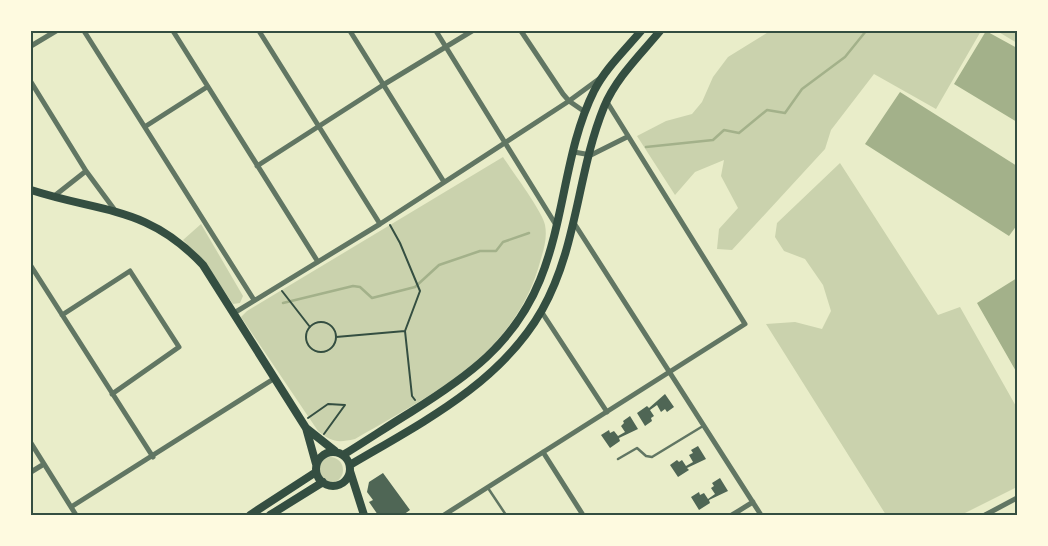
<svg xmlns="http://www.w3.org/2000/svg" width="1048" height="546" font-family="'Noto Sans',sans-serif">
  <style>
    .green { fill: #cad2ad }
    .water { fill: #a3b18a }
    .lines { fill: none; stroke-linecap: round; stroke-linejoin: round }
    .stream { stroke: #a3b18a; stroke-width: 2.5 }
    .building { fill: #4f6655 }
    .path { stroke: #344e41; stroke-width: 2 }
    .service { stroke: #617663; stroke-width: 2.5 }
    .minor { stroke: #617663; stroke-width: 5 }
    .secondary { stroke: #344e41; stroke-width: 8 }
    .neatline { fill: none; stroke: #344e41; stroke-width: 2 }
  </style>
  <rect width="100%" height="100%" fill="#e9edc9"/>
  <path class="green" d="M770,31H981L936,109L874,74L831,130L825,149L732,250L717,249L719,229L738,208L721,176L724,160L695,172L675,195L637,136L666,121L692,114L702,102L713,77L728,57Z
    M997,31H1017V43Z
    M503,157C512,171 543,212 545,225C548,240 542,254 538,269C510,358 430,395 355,439C337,443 332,442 318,431L241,317L247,311Z
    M840,163L938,315L960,307L1017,408V487L961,515H886L766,324L795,322L822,329L831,311L823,285L805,259L784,251L775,237L777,223Z
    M201,224L243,296L240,303L233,304L204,261L183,240Z
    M317 470a13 13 0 1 1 26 0a13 13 0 1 1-26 0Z"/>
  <path class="water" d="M986,31L1017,48V122L954,84Z
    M900,92L1017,166V225L1009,236L865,144Z
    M1017,278V373L977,303Z"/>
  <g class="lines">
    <path class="stream" d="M646,147L713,140L724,130L739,133L767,110L785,113L802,89L845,57L866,31
      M283,303L353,286L360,287L372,298L415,287L439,265L480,251H496L503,242L529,233"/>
  </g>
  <path class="building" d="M665,394L674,407L667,412L665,409L661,412L657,405L650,410L654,416L651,418L652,421L645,426L637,413L647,406L649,408Z
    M630,416L638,429L619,438L620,441L610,448L601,435L609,430L610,433L614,431L618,436L625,432L621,426L624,423L623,421Z
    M698,446L706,459L687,468L689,470L678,477L670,465L677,460L679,462L682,460L686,466L693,462L689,455L693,453L691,450Z
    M383,473L410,510L403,515H378L369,502L373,500L367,492L369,482Z
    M720,478L728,491L709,500L710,503L699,510L691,497L699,492L700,495L704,493L708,499L715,494L711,488L714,486L712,483Z"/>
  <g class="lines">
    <path class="path" d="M390,225L400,243L420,291L405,331
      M282,291L310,327
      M306 337a15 15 0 1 1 30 0a15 15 0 1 1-30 0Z
      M336,337L405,331L412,396L415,400
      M308,418L328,404L345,405L324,434"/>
    <path class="service" d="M618,459L637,448L646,456L652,457L703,426
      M488,488L506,515"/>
    <path class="minor" d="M84,31L254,300
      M173,31L318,262
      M259,31L380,224
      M350,31L444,182
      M436,31L556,225
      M521,31L563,94L569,101L585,112
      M31,46L56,31
      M31,82L86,171L114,209
      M146,126L207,87
      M574,152L591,155L627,137
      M257,166L383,85L472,31
      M53,197L86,171
      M574,223L761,515
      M31,266L153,457
      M541,311L607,412
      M234,313L380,224L569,101L599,79
      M62,315L130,271L179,347L112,394
      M31,443L76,515
      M543,452L583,515
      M31,472L44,464
      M71,507L275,378
      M444,515L745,324L607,102
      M732,515L753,502
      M985,515L1017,498"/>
    <path class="secondary" d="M31,190C102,213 148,206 203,265L306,428L316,464
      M306,428L335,451
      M316 469a17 17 0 1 1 34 0a17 17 0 1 1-34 0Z
      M343,455C366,441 388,426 411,412C467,377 514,344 540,280C565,219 565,149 594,91C605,69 625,50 641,31
      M350,465C421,423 500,384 542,310C578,246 577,173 604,107C616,78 640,55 660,31
      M350,471L364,515
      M250,515L316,472
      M270,515L323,482"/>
  </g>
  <rect width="1048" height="546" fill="none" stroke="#fefae0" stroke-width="65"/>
  <rect x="32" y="32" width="984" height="482" class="neatline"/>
</svg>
